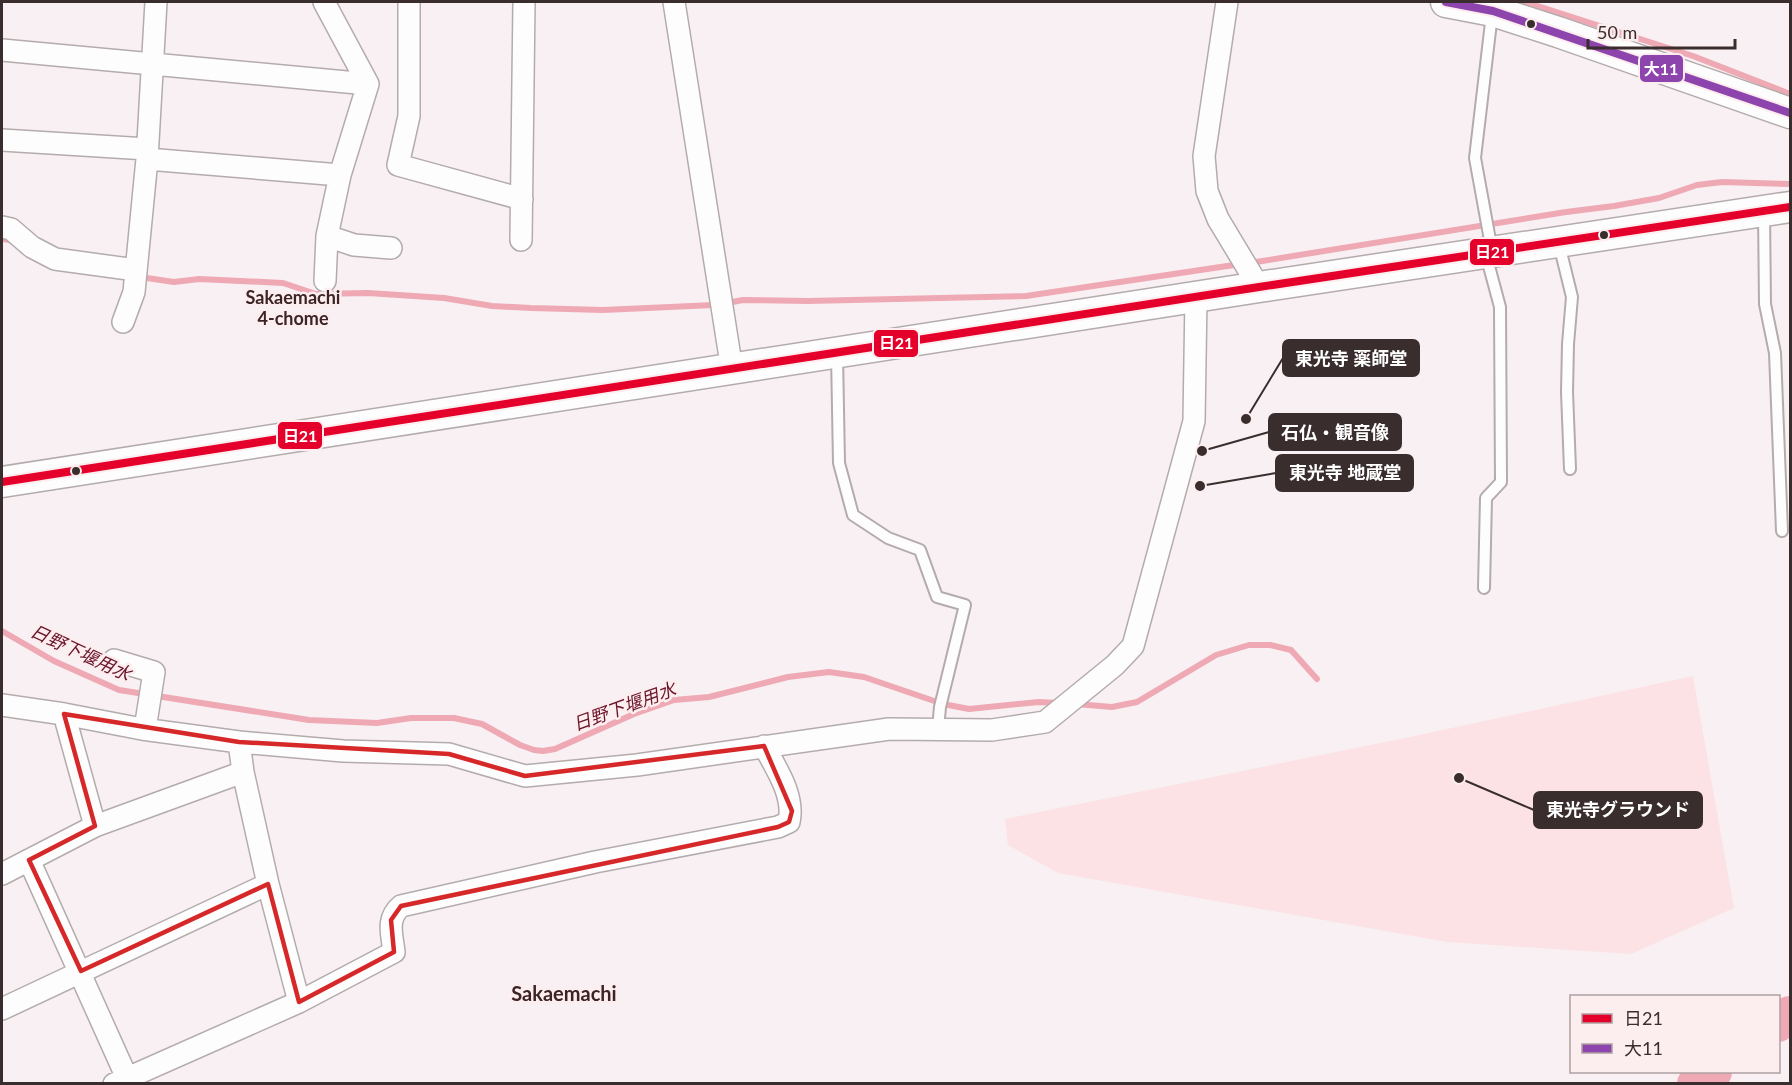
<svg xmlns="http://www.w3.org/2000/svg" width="1792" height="1085" font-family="Lato,'Noto Sans JP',sans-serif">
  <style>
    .green { fill: #fce2e5 }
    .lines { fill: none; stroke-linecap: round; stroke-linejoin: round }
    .stream { stroke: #efa9b4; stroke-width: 6 }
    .river { stroke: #efa9b4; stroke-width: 36 }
    .lane-casing { stroke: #b4abac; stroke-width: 14 }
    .street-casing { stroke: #b4abac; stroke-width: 24 }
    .secondary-casing { stroke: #b4abac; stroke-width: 33 }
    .lane { stroke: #fefdfd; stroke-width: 10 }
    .street { stroke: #fefdfd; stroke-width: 21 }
    .secondary { stroke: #fefdfd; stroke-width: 30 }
    .bus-1-casing { stroke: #fcedef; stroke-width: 12 }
    .bus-2-casing { stroke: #fcedef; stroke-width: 12 }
    .bus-1 { stroke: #e4002b; stroke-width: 8 }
    .bus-2 { stroke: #8e44ad; stroke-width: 8 }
    .marked { fill: none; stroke: #d62828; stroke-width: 4.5; stroke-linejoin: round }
    .bus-dot { fill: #3a2d2e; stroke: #fcedef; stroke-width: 2 }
    .labels { text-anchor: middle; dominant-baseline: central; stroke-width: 5; stroke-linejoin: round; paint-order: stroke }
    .neighbourhood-label { font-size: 18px; font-weight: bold; fill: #3c2326; stroke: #fcedef }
    .water-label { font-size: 18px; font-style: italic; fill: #6a142b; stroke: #fcedef }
    .quarter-label { font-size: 20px; font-weight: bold; fill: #3c2326; stroke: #fcedef }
    .leader { fill: none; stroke: #3a2d2e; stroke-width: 2 }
    .callout-dot { fill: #3a2d2e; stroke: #fcedef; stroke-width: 2 }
    .callout { fill: #3a2d2e; stroke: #3a2d2e; stroke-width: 2 }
    .callout-label { font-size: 18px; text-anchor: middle; font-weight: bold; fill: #fff }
    .line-badge { stroke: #fcedef; stroke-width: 2 }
    .badge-label { font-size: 16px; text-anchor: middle; font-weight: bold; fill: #fff }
  </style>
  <rect width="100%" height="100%" fill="#f8f0f2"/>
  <path class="green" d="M1693,676L1734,908L1631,954L1447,942L1058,873L1008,845L1005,819L1410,737Z"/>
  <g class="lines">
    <path class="stream" d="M1525,2L1693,56L1790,94
      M2,239L10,240L14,243
      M1256,262L1566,212L1614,206L1659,198L1697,185L1722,182L1790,184
      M140,277L174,282L199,279L283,283L316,294L368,293L444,298L492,306L531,308L603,310L714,305
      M732,302L743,300L808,301L1026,296L1234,265
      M2,631L54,661L119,690L309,720L377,723L411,718H454L482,724L520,745L534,750L543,751L555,749L634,714L674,700L709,697L788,677L829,672L864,677L943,704L969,709L1039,702L1057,703
      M1076,704L1112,707L1137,702L1216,655L1249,645H1270L1291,650L1317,679
      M1786,1018L1790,1019"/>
    <path class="river" d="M1778,1024L1790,1014
      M1695,1084L1714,1072"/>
    <g class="lane-casing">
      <path id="lane" d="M1764,212L1765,304L1775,353L1782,531
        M1559,244L1572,297L1568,344L1567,392L1570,469
        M1492,251L1475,158L1492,14
        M837,354L839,463L853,515L888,538L920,550L937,597L965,605L940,707L938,729
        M1484,588L1486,498L1501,482L1500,307L1486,255"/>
    </g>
    <g class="street-casing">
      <path id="street" d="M324,2L368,84L340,175L327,236L325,281
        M409,2V116L398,165L522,199
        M674,2L732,370
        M1227,2L1204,156L1207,191L1218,219L1259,287
        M2,50L368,84
        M2,140L147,149
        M147,159L340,175
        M2,227L11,229L32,247L55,259L136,270
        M327,236L354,245L391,248
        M521,240L524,2
        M123,322L134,292L147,159L156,2
        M114,660L154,672L145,729
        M2,705L64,714L142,729L239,742
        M64,714L95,826
        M29,860L127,1078
        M2,874L95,826L243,772L239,742L343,751L449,754L525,776L637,765L889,729L992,730L1045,722L1115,665L1133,646L1194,421L1196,297
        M268,884L299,1002
        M2,1009L268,884L243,772
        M114,1084L299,1002L394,952C392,934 386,919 401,906L595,862L778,827L789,822C795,796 776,768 764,746"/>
    </g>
    <g class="secondary-casing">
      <path id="secondary" d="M1446,2L1493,11L1558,32L1790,113
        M2,482L1259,287L1790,207"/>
    </g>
    <use href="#lane" class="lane"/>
    <use href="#street" class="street"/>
    <use href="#secondary" class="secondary"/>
    <g class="bus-1-casing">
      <path id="bus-1" d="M2,482L1259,287L1790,207"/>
    </g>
    <g class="bus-2-casing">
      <path id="bus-2" d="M1446,2L1493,11L1790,113"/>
    </g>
    <use href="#bus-1" class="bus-1"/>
    <use href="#bus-2" class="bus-2"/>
  </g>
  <path class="marked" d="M64,714L239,742L449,754L525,776L764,746L792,811L789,822L778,827L401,906L391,920L394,952L299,1002L268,884L81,971L29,860L95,826Z"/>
  <g class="bus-dot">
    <circle cx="1531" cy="24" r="5"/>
    <circle cx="1604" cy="235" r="5"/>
    <circle cx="76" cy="471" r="5"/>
  </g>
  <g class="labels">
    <g class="neighbourhood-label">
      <text x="293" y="297">Sakaemachi<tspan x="293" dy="21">4-chome</tspan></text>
    </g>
    <g class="water-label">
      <text transform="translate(81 652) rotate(25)">日野下堰用水</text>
      <text transform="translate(624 706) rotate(-20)">日野下堰用水</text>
    </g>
    <g class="quarter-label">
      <text x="564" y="993">Sakaemachi</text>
    </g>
  </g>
  <path class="leader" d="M1246 419L1283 358M1202 451L1269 432M1200 486L1276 473M1459 778L1534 810"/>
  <g class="callout-dot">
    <circle cx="1246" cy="419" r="6"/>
    <circle cx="1202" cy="451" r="6"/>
    <circle cx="1200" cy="486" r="6"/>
    <circle cx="1459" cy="778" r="6"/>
  </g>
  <g class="callout">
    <rect x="1283" y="340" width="136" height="36" rx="6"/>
    <rect x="1269" y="414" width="132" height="36" rx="6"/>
    <rect x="1276" y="455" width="137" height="36" rx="6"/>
    <rect x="1534" y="792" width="168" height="36" rx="6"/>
  </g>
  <g class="callout-label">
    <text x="1351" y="365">東光寺 薬師堂</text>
    <text x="1335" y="439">石仏・観音像</text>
    <text x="1345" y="479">東光寺 地蔵堂</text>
    <text x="1618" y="816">東光寺グラウンド</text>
  </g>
  <g class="line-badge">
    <rect x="1639" y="54" width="45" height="29" rx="6" fill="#8e44ad"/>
    <rect x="1469" y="238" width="46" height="28" rx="6" fill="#e4002b"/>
    <rect x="873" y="329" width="46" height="29" rx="6" fill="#e4002b"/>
    <rect x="277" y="421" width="46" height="29" rx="6" fill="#e4002b"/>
  </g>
  <g class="badge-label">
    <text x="1661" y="75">大11</text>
    <text x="1492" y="258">日21</text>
    <text x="896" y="349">日21</text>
    <text x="300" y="442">日21</text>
  </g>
  <rect width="1792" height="1085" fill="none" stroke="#3a2d2e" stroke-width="6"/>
  <rect x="1570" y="995" width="210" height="78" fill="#fcedef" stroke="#aea0a2" stroke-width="1.5"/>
  <rect x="1582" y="1014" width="30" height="9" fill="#e4002b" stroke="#aea0a2" stroke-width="1.5"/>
  <text x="1624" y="1025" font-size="18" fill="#3a2d2e">日21</text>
  <rect x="1582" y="1044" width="30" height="9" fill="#8e44ad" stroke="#aea0a2" stroke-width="1.5"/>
  <text x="1624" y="1055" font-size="18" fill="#3a2d2e">大11</text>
  <path d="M1588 39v9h147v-9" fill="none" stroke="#3a2d2e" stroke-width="3"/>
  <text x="1597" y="39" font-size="18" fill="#3a2d2e" stroke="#fcedef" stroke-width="4.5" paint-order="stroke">50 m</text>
</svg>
